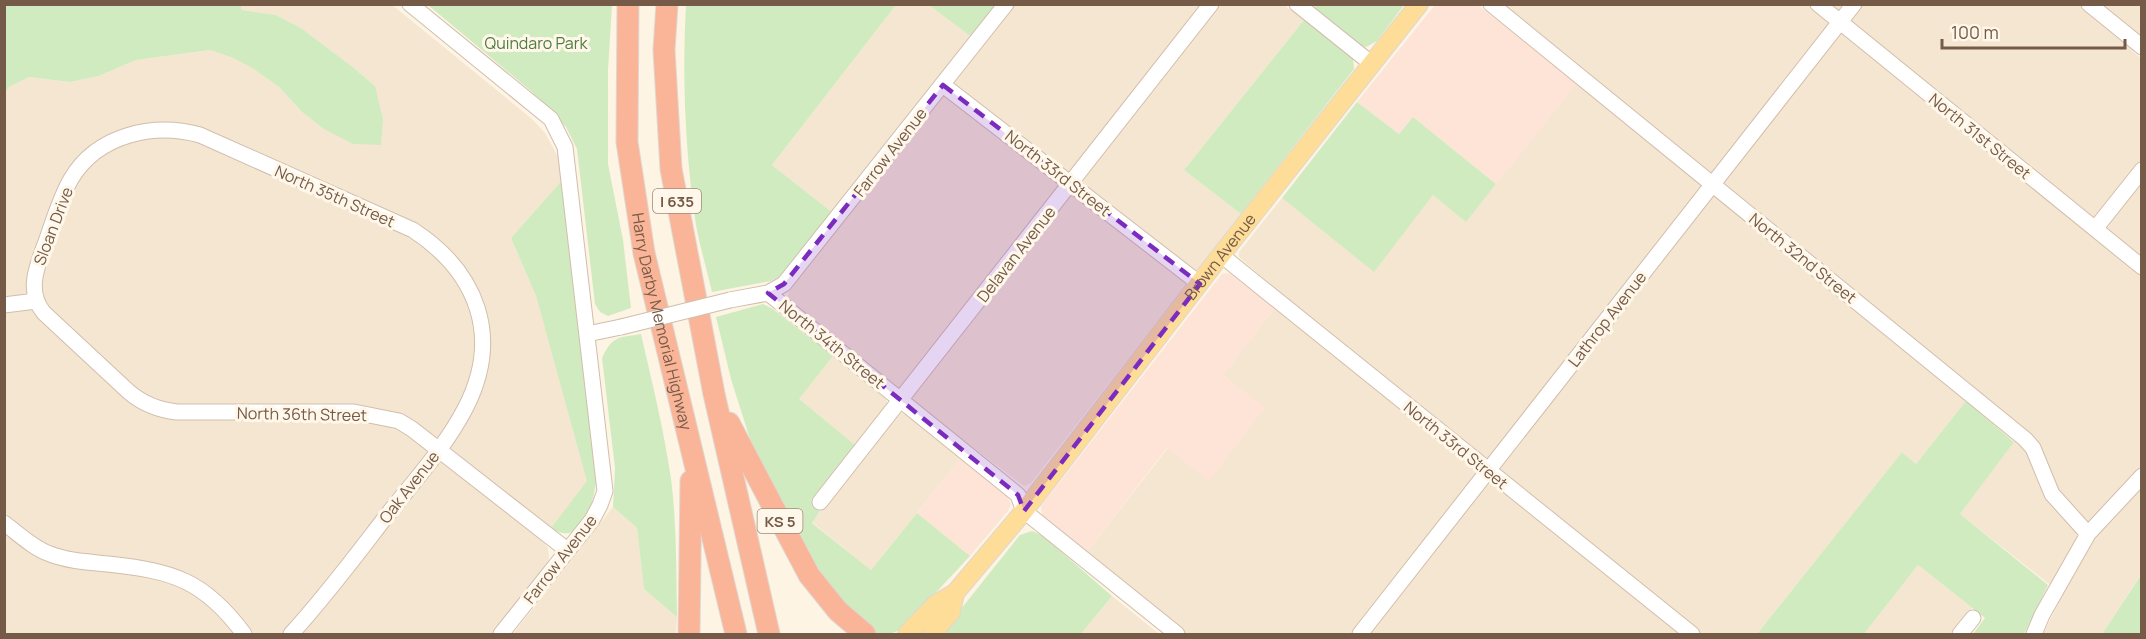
<svg xmlns="http://www.w3.org/2000/svg" width="2146" height="639" font-family="Manrope,sans-serif">
  <style>
    .residential { fill: #f5e6d1 }
    .commercial { fill: #fee4d7 }
    .green { fill: #d1ebc1 }
    .lines { fill: none; stroke-linecap: round; stroke-linejoin: round }
    .minor-casing { stroke: #d1beac; stroke-width: 17 }
    .major-casing { stroke: #ded7d3; stroke-width: 20 }
    .highway-casing { stroke: #ded7d3; stroke-width: 23 }
    .minor { stroke: #fff; stroke-width: 15 }
    .major { stroke: #fedd99; stroke-width: 18 }
    .highway { stroke: #fab598; stroke-width: 21 }
    .minor-bridge-casing { stroke: #d1beac; stroke-width: 17; stroke-linecap: butt }
    .minor-bridge { stroke: #fff; stroke-width: 15 }
    .marked { fill: #7b2cbf; fill-opacity: 0.2; stroke: #7b2cbf; stroke-width: 4.5; stroke-dasharray: 12 8; stroke-linejoin: round }
    .labels { text-anchor: middle; dominant-baseline: central; stroke-width: 6; stroke-linejoin: round; paint-order: stroke }
    .shield { fill: #fff8ea; stroke: #9f8979; stroke-width: 1.5 }
    .shield-label { font-size: 15px; font-weight: bold; fill: #765a48 }
    .park-label { font-size: 16px; fill: #4f7d40; stroke: #fff8ea }
    .street-label { font-size: 16px; fill: #765a48; stroke: #fff8ea }
  </style>
  <rect width="100%" height="100%" fill="#fdf4e3"/>
  <path class="residential" d="M391,4L532,119L545,133L561,162L564,178L511,238L536,296L588,481L542,540L548,548L549,559L546,568L494,634H5L4,93L9,87L29,77L70,82L99,76L136,60L210,50L233,58L252,68L279,87L301,111L375,86L354,68L301,28L276,15L242,10L240,5Z
    M896,5H929L970,36L833,213L772,165Z
    M1013,5H1284L1304,20L1184,170L1241,214L1031,483L1024,486L915,403L789,302L788,295L791,288Z
    M1501,5H2141V39L2132,51L2142,59L2141,574L2102,634H2043L2063,595L1960,514L2023,429L1975,390L1916,464L1902,452L1757,634H1187L1086,553L1168,448L1265,409L1223,375L1284,296L1239,257V252L1282,198L1374,271L1433,195L1466,221L1585,73Z
    M833,356L884,396L887,402L886,407L855,445L798,399Z
    M901,413L907,414L961,458L871,570L812,522L896,416Z
    M613,507L637,528L644,589L677,617L676,634H513Z
    M1918,565L1972,608L1952,634H1864Z
    M1112,596L1159,634H1081Z"/>
  <path class="commercial" d="M1435,5H1478L1577,84L1496,184L1413,117L1399,134L1357,102Z
    M1229,273L1275,308L1223,375L1265,408L1209,481L1167,448L1086,553L1042,516L1041,506L1222,274Z
    M961,458L1005,492L1011,504L1008,511L970,556L917,513Z"/>
  <path class="green" d="M5,4H240L242,10L276,15L301,28L354,68L375,86L383,119L381,145L353,144L324,129L301,111L279,87L252,68L233,58L210,50L136,60L99,76L70,82L29,77L9,87L5,93Z
    M996,4L970,36L929,5Z
    M1317,4L1404,5L1377,41L1366,47L1360,45L1314,8Z
    M428,5H612L608,70V164L623,240L631,308L608,316L600,312L595,304L577,149L566,127L531,91Z
    M686,5H896L772,165L833,213L783,275L771,281L712,292C707,270 700,247 696,225C685,152 682,77 686,5Z
    M1304,20L1353,59L1354,69L1241,214L1184,170Z
    M1357,102L1399,134L1413,117L1496,184L1466,222L1433,195L1374,272L1282,198Z
    M564,178L596,480C594,503 582,549 551,528L587,481L536,296L511,238Z
    M763,304L773,309L833,356L799,399L855,445L811,500L820,511L812,523L871,570L917,513L970,556L902,629L890,634L873,633L841,607L808,555L756,458L731,379L716,317Z
    M641,334C652,382 664,430 671,479C677,525 676,571 677,617L644,589L637,528L613,507L615,468L602,358C613,335 618,338 641,334Z
    M1966,401L2014,442L1960,514L2048,585L2024,634H1973L1985,618L1918,565L1864,634H1757L1902,452L1916,464Z
    M1032,531L1043,536L1112,596L1081,634H941L1020,535Z
    M2141,575V634H2102Z"/>
  <g class="lines">
    <g class="minor-casing">
      <path id="minor" d="M410,4L551,119L565,147L605,491L600,505L592,520L501,634
        M1297,4L1372,64
        M1491,4L2025,439L2033,448L2052,494L2088,534
        M1818,4L2142,267
        M2089,4L2142,47
        M943,85L1200,284
        M2095,229L2142,170
        M1221,255L1692,634
        M768,293L1018,495L1024,511L1177,634
        M730,300L768,293L784,284L1006,4
        M4,305L36,301
        M587,334L621,327
        M820,502L1211,4
        M4,523C19,534 33,548 50,554C68,561 88,562 108,564C173,571 204,580 244,634
        M291,634C326,596 357,554 388,514C415,480 446,446 466,407C502,336 477,272 413,230L200,135C153,122 97,135 71,179C60,198 54,219 47,239C38,264 25,290 44,313L129,392C143,404 159,410 177,412H354L399,421L412,429L439,450L567,550
        M1360,634L1854,4
        M1960,634L1973,618
        M2034,634L2042,615L2088,534L2142,476"/>
    </g>
    <g class="major-casing">
      <g id="major">
        <path id="s1" d="M907,634L936,604L955,593L1024,511L1221,255L1419,4"/>
        <path d="M932,634L951,612L955,593"/>
      </g>
    </g>
    <g class="highway-casing">
      <g id="highway">
        <path id="s2" d="M628,4L627,142L644,253L736,634"/>
        <path d="M667,4L664,50L671,169L714,394L769,634"/>
        <path d="M729,423L809,575L838,611L865,634"/>
        <path d="M689,634L691,481"/>
      </g>
    </g>
    <use href="#minor" class="minor"/>
    <use href="#major" class="major"/>
    <use href="#highway" class="highway"/>
    <g class="minor-bridge-casing">
      <path id="minor-bridge" d="M621,327L730,300"/>
    </g>
    <use href="#minor-bridge" class="minor-bridge"/>
  </g>
  <path class="marked" d="M943,85L1200,284L1024,511L1018,495L768,293L784,284Z"/>
  <g class="labels">
    <g class="shield">
      <rect x="653" y="189" width="48" height="24" rx="4.5"/>
      <rect x="757.5" y="509" width="45" height="24" rx="4.5"/>
    </g>
    <g class="shield-label">
      <text x="677" y="201">I 635</text>
      <text x="780" y="521">KS 5</text>
    </g>
    <g class="park-label">
      <text x="536" y="43">Quindaro Park</text>
    </g>
    <g class="street-label">
      <text transform="translate(1980 136) rotate(39)">North 31st Street</text>
      <text transform="translate(890 152) rotate(-52)">Farrow Avenue</text>
      <text transform="translate(1058 173) rotate(38)">North 33rd Street</text>
      <text transform="translate(335 196) rotate(24)">North 35th Street</text>
      <text transform="translate(53 226) rotate(-69)">Sloan Drive</text>
      <text transform="translate(1016 254) rotate(-52)">Delavan Avenue</text>
      <text stroke="none"><textPath href="#s1" startOffset="492">Brown Avenue</textPath></text>
      <text transform="translate(1803 258) rotate(39)">North 32nd Street</text>
      <text transform="translate(1607 319) rotate(-52)">Lathrop Avenue</text>
      <text stroke="none"><textPath href="#s2" startOffset="321">Harry Darby Memorial Highway</textPath></text>
      <text transform="translate(832 344) rotate(39)">North 34th Street</text>
      <text transform="translate(302 414) rotate(1)">North 36th Street</text>
      <text transform="translate(1456 445) rotate(39)">North 33rd Street</text>
      <text transform="translate(409 487) rotate(-52)">Oak Avenue</text>
      <text transform="translate(560 559) rotate(-52)">Farrow Avenue</text>
    </g>
  </g>
  <rect width="2146" height="639" fill="none" stroke="#765a48" stroke-width="12"/>
  <path d="M1942 39v9h183v-9" fill="none" stroke="#765a48" stroke-width="3"/>
  <text x="1951" y="39" font-size="18" fill="#765a48" stroke="#fff8ea" stroke-width="4.5" paint-order="stroke">100 m</text>
</svg>
